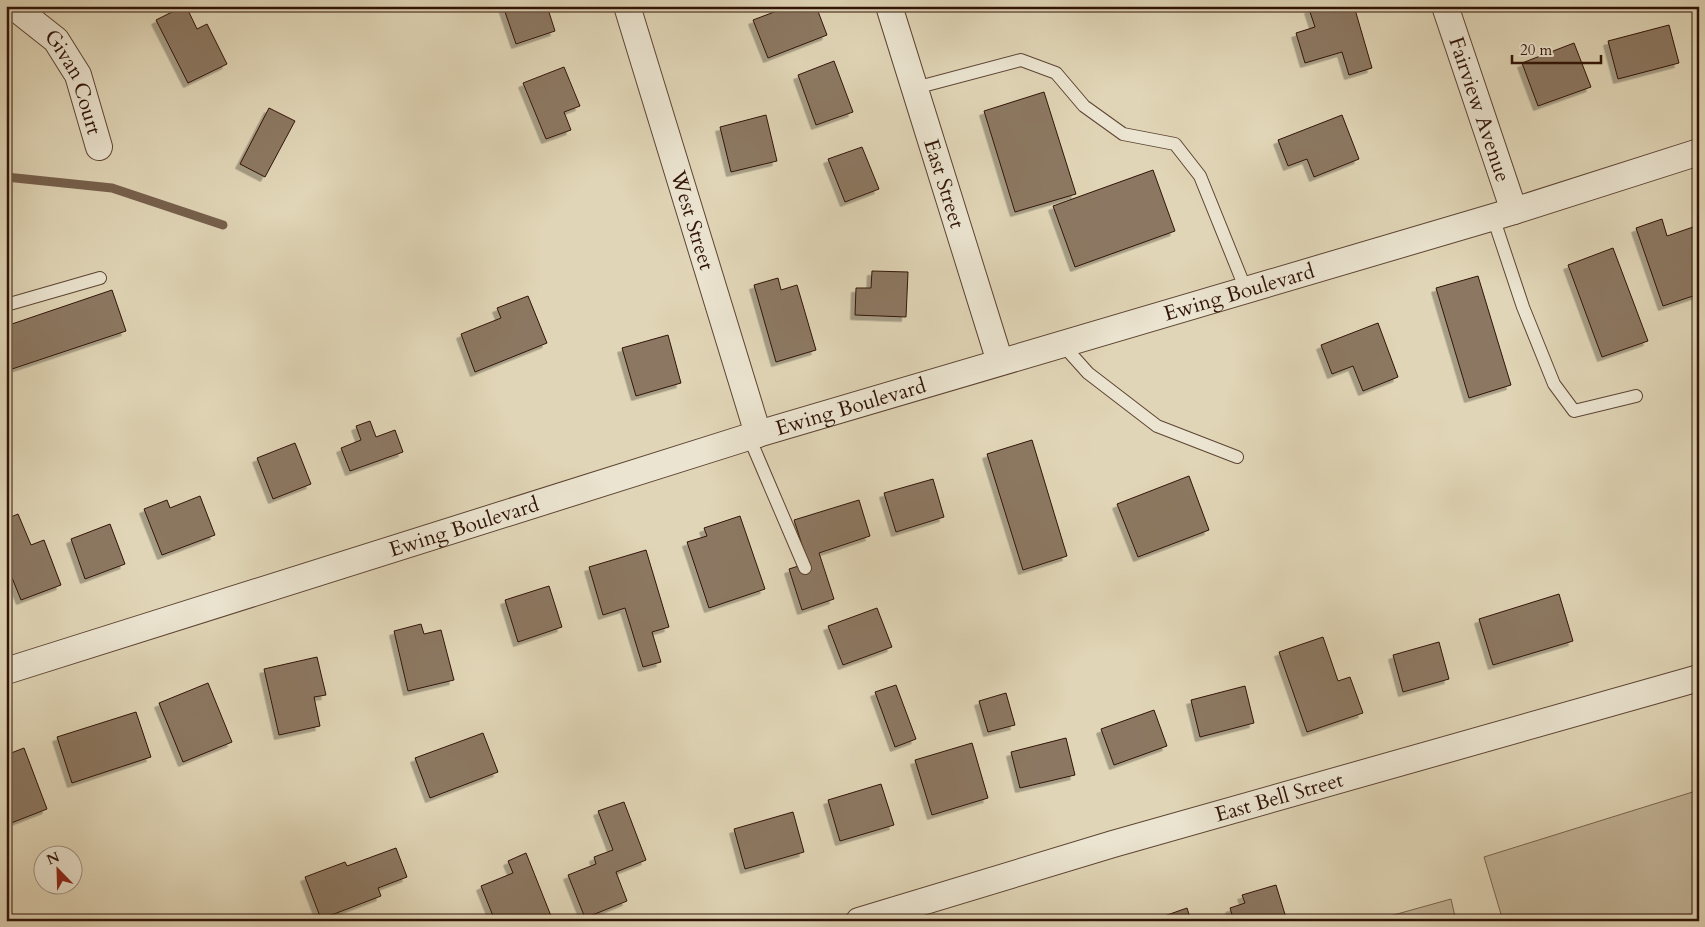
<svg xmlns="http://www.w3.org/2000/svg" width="1705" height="927" font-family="Cardo,serif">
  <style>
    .green { fill: #c2b498; stroke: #7a6450 }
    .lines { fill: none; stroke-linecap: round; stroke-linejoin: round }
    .stream { stroke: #76604c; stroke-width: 9 }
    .building { fill: #8c7862; stroke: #311407; filter: url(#shadow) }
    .service-casing { stroke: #5d4433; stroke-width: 14 }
    .minor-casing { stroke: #5d4433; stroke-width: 28 }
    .service { stroke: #ebe4d0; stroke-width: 12 }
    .minor { stroke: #ebe4d0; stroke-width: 26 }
    .labels { text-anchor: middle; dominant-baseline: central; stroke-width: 5; stroke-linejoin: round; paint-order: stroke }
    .street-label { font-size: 21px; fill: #311407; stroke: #ebe4d0 }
  </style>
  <defs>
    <filter id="shadow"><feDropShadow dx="-4.5" dy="4.5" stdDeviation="0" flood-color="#0004"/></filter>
  </defs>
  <rect width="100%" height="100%" fill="#e0d5b6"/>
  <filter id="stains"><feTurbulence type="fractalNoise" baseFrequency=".004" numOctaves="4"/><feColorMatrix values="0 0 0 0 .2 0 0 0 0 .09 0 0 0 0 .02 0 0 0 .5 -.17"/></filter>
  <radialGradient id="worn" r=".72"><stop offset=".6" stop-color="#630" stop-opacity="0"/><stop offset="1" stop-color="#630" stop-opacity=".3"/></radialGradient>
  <path class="green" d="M1699,790V921H1503L1484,857Z
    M1451,899L1456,921H1372Z"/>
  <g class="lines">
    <path class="stream" d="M6,177L112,188L223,225"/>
  </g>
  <path class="building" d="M184,6H186L197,29L207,24L227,64L188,83L156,20Z
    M503,6H547L555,31L516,44Z
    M790,6H816L827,35L768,58L753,20Z
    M1319,6H1354L1372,68L1349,75L1342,52L1305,63L1296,33L1315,27L1309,9Z
    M1669,25L1679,63L1618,79L1608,41Z
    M1574,43L1591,87L1538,106L1522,63Z
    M834,61L853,112L816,125L798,75Z
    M564,67L580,106L564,112L571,130L546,139L523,83Z
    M1044,92L1076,194L1015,212L984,111Z
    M269,108L295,121L265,177L240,164Z
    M766,115L777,161L731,172L720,127Z
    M1342,115L1359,159L1314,177L1307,159L1288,166L1278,140Z
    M862,147L879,189L845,202L828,159Z
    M1153,170L1175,231L1075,267L1053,206Z
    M1662,219L1667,236L1699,225V294L1663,306L1636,228Z
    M1613,248L1648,341L1602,357L1568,265Z
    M872,271L908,272L906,317L855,315L856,288H871Z
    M1478,276L1511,385L1469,398L1436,288Z
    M778,278L781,290L797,285L816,350L776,362L754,285Z
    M112,290L126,331L6,371V326Z
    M528,296L547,343L475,372L461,334L501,318L497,308Z
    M1378,323L1398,377L1363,391L1353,366L1332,374L1321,345Z
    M668,335L681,383L636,396L622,348Z
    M370,421L376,437L395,430L403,452L350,471L341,448L361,440L356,426Z
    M1032,440L1067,556L1023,570L987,454Z
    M295,443L311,484L273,499L257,458Z
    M1189,476L1209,530L1138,557L1117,504Z
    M933,479L944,517L896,532L884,493Z
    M200,496L215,535L162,555L144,509L167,500L170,508Z
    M859,500L870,536L819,553L834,599L802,610L789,569L808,563L794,520Z
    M18,514L31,545L44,540L61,585L21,600L6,563V519Z
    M740,516L765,589L709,608L687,542L707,536L704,528Z
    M110,524L125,564L85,579L71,539Z
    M646,550L669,627L652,632L661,662L643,667L625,608L603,615L589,567Z
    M549,586L562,627L518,642L505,600Z
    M1559,594L1573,641L1493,665L1479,619Z
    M877,608L892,647L843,665L828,626Z
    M421,624L424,634L441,630L454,680L408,691L394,631Z
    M1323,637L1338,681L1350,677L1363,713L1307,732L1279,652Z
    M1439,642L1449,679L1403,692L1393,655Z
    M317,657L326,695L314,697L320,726L279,735L264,669Z
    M208,683L232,742L183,762L159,703Z
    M896,685L916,739L895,747L875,692Z
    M1245,686L1254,723L1200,737L1191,700Z
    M1006,693L1015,725L988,732L979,701Z
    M1154,710L1167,746L1114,765L1101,729Z
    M136,712L151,757L72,783L57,737Z
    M483,733L498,772L430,798L415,758Z
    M1066,738L1075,775L1020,788L1011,752Z
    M972,743L988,798L932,815L915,760Z
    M24,748L47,809L6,825V755Z
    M881,784L894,825L840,841L828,800Z
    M624,802L646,860L616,872L627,901L585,918L568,875L596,864L594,857L613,850L598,811Z
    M793,812L804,852L745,869L734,829Z
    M396,848L407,877L378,888L381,896L321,919L305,877L345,862L347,866Z
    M526,853L553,921H495L481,886L513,873L508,861Z
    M1276,885L1287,921H1234L1230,908L1245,903L1242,895Z
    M1187,908L1191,921H1150Z"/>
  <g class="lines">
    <g class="service-casing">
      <path id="service" d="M915,88L1021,60L1056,73L1084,106L1123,134L1175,144L1200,176L1246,290
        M1493,217L1523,307L1554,384L1574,411L1636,396
        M6,305L100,278
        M1062,344L1088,373L1157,426L1237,457
        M749,437L805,568"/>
    </g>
    <g class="minor-casing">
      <g id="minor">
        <path id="s1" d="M13,6L56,40L78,75L99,147"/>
        <path id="s2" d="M627,6L758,434"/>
        <path id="s3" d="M889,6L1000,362"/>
        <path id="s4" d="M1445,6L1514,211"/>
        <path id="s5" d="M6,671L758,434L1514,211L1699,152"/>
        <path id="s6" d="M859,921L1113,844L1699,678"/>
      </g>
    </g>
    <use href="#service" class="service"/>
    <use href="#minor" class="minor"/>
  </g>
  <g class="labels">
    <g class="street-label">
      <text stroke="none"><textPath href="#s1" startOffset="101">Givan Court</textPath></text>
      <text stroke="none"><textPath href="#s4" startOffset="109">Fairview Avenue</textPath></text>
      <text stroke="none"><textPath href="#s3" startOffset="186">East Street</textPath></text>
      <text stroke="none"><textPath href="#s2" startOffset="224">West Street</textPath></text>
      <text stroke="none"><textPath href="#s5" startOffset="1290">Ewing Boulevard</textPath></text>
      <text stroke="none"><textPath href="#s5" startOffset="885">Ewing Boulevard</textPath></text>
      <text stroke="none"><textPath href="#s5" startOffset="480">Ewing Boulevard</textPath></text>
      <text stroke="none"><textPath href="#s6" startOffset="438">East Bell Street</textPath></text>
    </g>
  </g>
  <rect width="1705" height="927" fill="none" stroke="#e0d5b6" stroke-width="25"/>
  <rect x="8" y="8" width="1690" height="912" fill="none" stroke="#311407" stroke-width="2.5"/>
  <rect x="12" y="12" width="1680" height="902" fill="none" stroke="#311407"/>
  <g transform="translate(58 870) rotate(337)"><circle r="24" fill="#ebe4d0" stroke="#a19180"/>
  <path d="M0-4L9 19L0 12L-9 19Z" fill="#8f2418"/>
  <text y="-8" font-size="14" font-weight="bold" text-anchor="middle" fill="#311407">N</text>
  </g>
  <path d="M1512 55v8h89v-8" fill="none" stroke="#311407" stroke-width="2.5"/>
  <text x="1520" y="55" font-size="15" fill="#311407" stroke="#ebe4d0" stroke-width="4" paint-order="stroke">20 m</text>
  <rect width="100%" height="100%" filter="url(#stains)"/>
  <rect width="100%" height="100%" fill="url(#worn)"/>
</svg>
